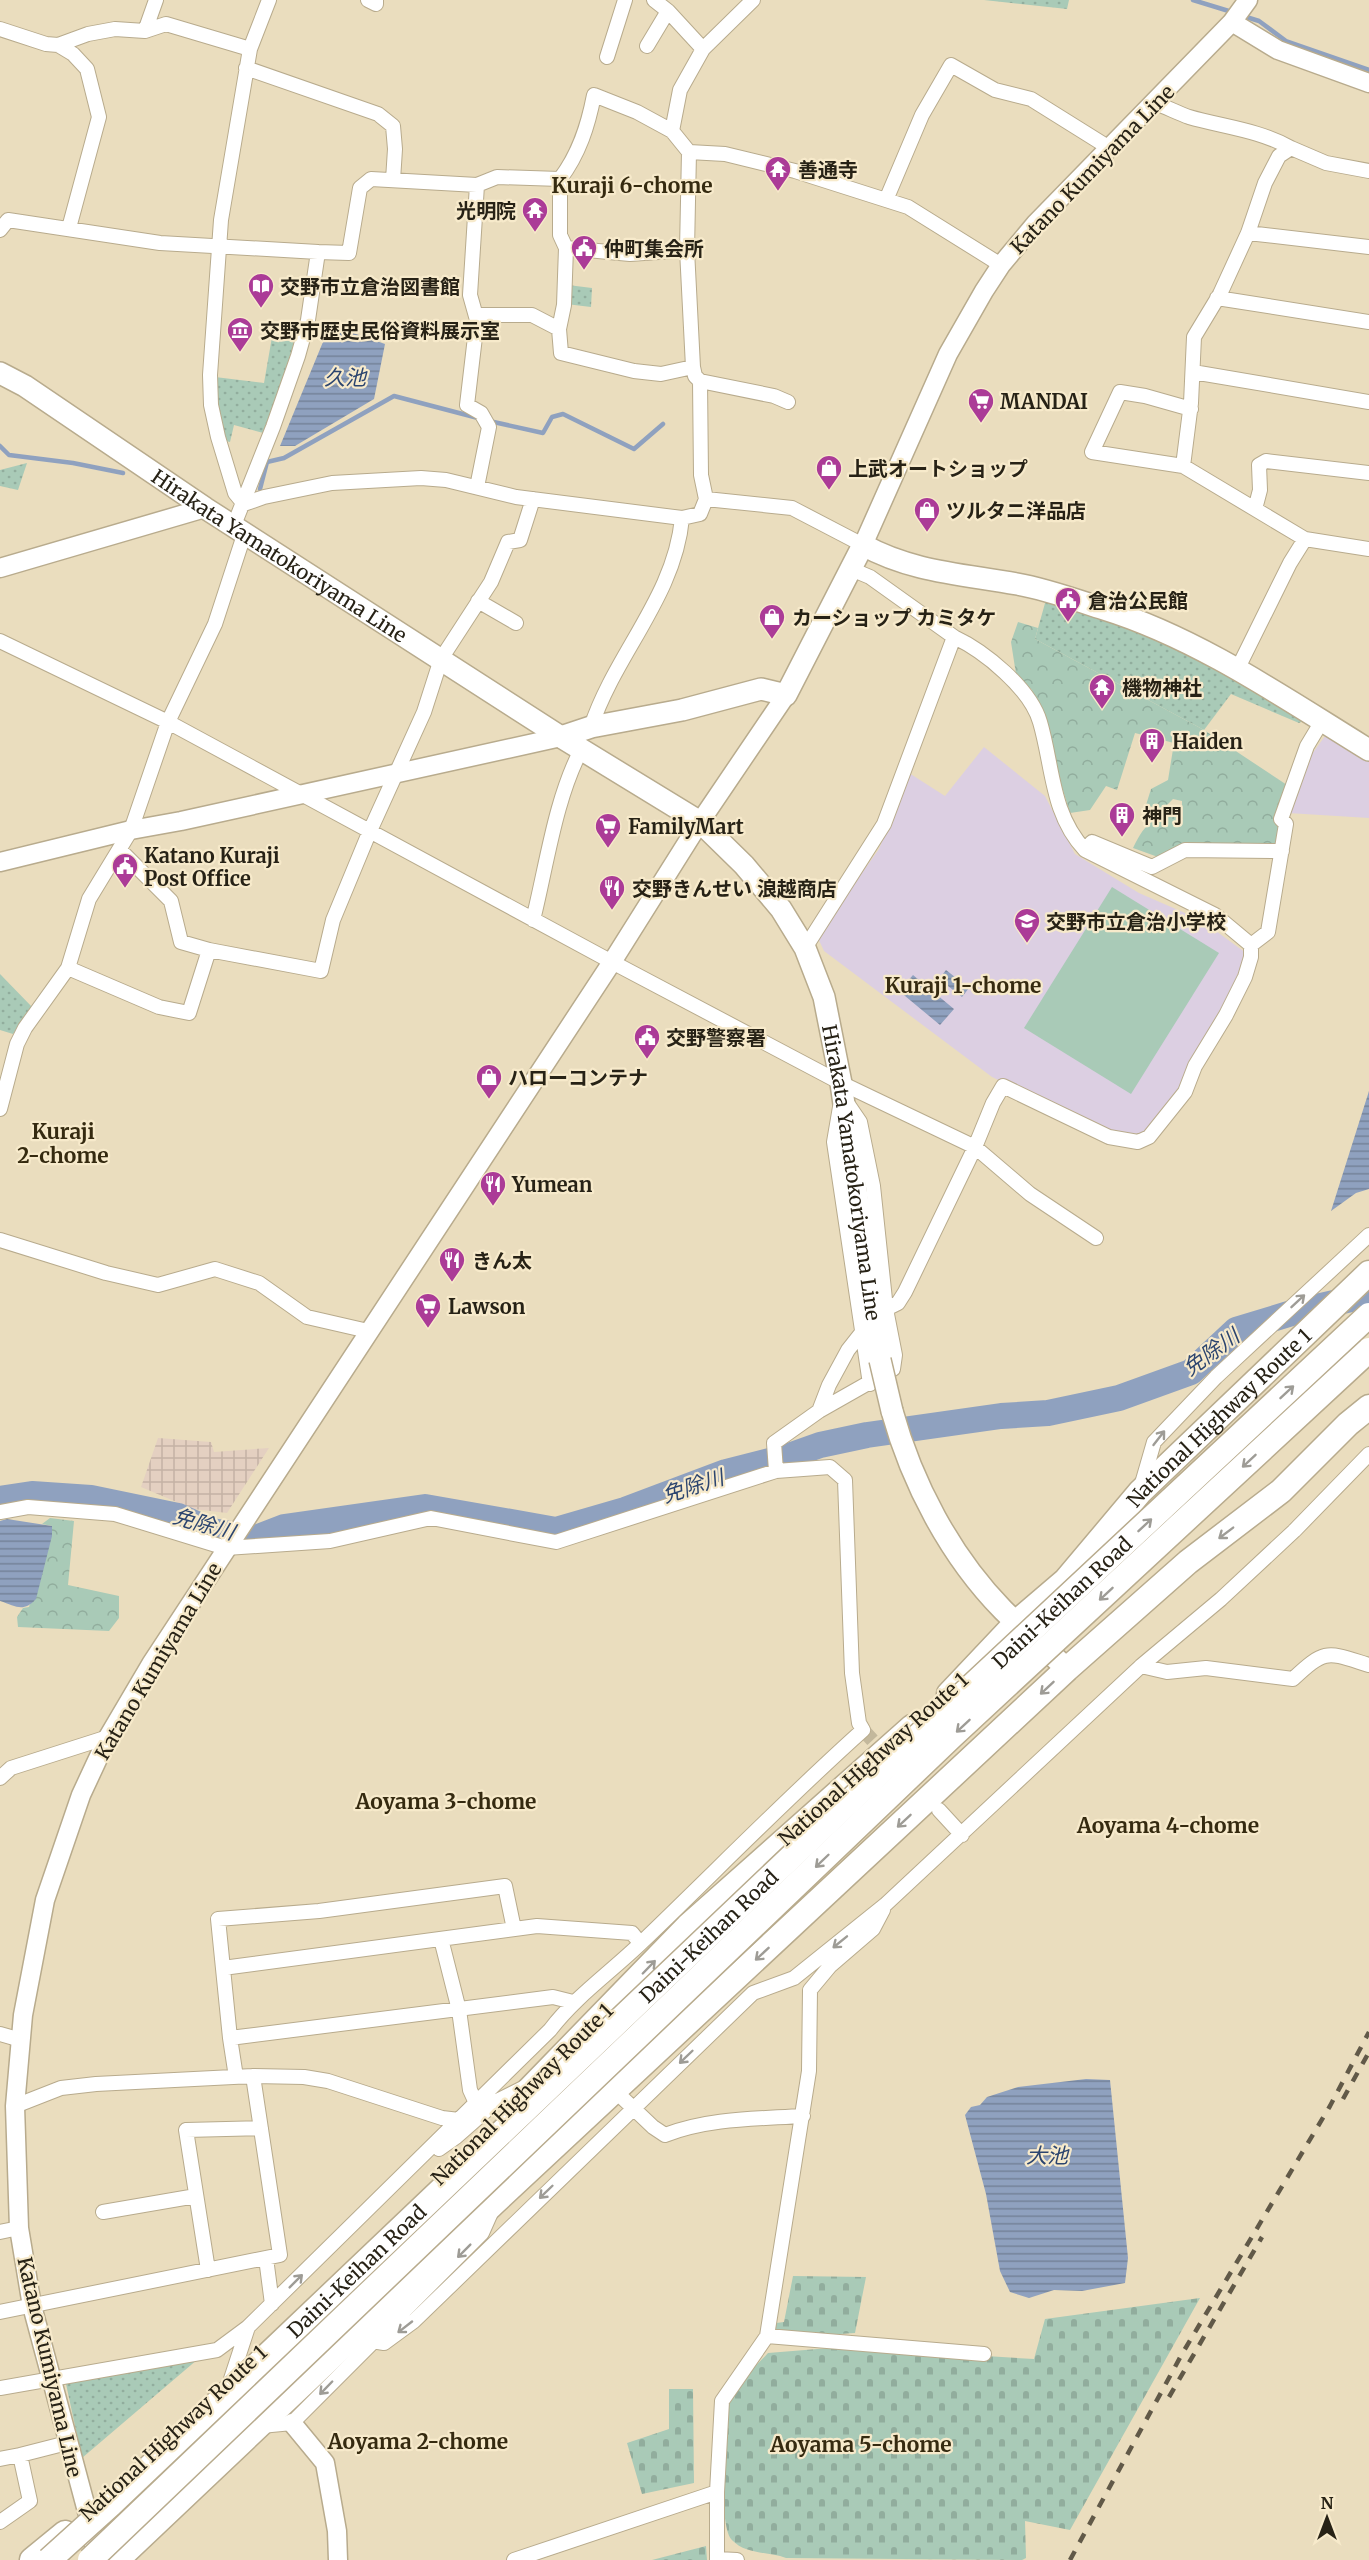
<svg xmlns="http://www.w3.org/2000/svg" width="1369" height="2560" font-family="Merriweather,'Noto Sans JP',serif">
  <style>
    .industrial { fill: url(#industrial-grid) }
    .education { fill: #dccfe2 }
    .green { fill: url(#green-dots) }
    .forest { fill: url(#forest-crowns) }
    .cemetery { fill: url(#cemetery-stones) }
    .pitch { fill: #a9cab7 }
    .water { fill: url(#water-rules) }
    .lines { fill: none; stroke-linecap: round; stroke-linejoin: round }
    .stream { stroke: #8fa1bf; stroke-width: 4.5 }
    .river { stroke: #8fa1bf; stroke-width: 26 }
    .street-tunnel { stroke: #c3b89c; stroke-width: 14; stroke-dasharray: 14 7; stroke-linecap: butt }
    .street-casing { stroke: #b8ab8d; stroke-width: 16 }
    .secondary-casing { stroke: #b8ab8d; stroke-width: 21 }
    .primary-casing { stroke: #b8ab8d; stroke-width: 24 }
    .highway-casing { stroke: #b8ab8d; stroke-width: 27 }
    .street { stroke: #fff; stroke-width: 14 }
    .secondary { stroke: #fff; stroke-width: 18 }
    .primary { stroke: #fff; stroke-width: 21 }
    .highway { stroke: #fff; stroke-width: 24 }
    .rail { stroke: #615948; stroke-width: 4.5; stroke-dasharray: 10 10; stroke-linecap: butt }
    .primary-bridge-casing { stroke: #b8ab8d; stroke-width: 24; stroke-linecap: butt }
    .highway-bridge-casing { stroke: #b8ab8d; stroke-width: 27; stroke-linecap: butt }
    .primary-bridge { stroke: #fff; stroke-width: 21 }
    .highway-bridge { stroke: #fff; stroke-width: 24 }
    .oneway { stroke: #9e9c96 }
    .labels { text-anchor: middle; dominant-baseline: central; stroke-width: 4.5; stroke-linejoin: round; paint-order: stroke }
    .poi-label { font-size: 20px; font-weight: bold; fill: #272216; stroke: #f7eacb; text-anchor: start }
    .street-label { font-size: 20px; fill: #272216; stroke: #f7eacb }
    .neighbourhood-label { font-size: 21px; font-weight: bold; fill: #352a10; stroke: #f7eacb }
    .water-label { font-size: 21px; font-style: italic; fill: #2c456f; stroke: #f7eacb }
  </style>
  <defs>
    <pattern id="industrial-grid" width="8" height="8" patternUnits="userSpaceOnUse" patternTransform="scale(1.5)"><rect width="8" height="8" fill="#e4d0c1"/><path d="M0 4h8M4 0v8" fill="none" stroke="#c4b2a5"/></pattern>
    <pattern id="green-dots" width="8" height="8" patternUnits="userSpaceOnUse" patternTransform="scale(1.5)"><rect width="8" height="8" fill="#a9cab7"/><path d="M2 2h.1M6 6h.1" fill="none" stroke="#91ad9d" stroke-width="1.8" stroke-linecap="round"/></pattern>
    <pattern id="forest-crowns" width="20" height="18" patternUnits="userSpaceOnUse" patternTransform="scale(1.5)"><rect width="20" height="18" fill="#a9cab7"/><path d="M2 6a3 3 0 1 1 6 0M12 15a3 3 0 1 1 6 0" fill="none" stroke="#91ad9d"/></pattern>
    <pattern id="cemetery-stones" width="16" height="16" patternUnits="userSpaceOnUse" patternTransform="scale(1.5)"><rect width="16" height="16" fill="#a9cab7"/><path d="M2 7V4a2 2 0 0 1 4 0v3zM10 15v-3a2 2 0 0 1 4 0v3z" fill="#91ad9d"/></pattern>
    <pattern id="water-rules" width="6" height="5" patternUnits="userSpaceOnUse" patternTransform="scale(1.5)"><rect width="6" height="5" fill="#8fa1bf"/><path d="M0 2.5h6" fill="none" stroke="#75839a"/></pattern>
  </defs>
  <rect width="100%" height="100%" fill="#eaddbe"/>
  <path class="industrial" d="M158,1438L211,1442L214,1452L269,1448L227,1513L193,1509L141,1487Z"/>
  <path class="education" d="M1328,732L1369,757V818L1288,813L1309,758Z
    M984,747L1045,796L1075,854L1139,893L1201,920L1246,953L1224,1009L1180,1088L1146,1134L1111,1133L992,1077L824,951L817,936L879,849L909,773L945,796Z"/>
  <path class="green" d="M984,0H1069L1067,9Z
    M568,285L592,288L591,307L566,304Z
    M272,337L294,342L267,434L234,425L230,442L222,440L217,418L215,377L264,383Z
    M27,463L18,490L0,486V470Z
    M1047,596L1165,637L1307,719L1299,723L1231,694L1204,730L1035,639Z
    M0,974L33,1008L13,1034L0,1030Z
    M198,2359L82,2458L66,2384Z"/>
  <path class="forest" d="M1018,622L1038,628L1035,639L1204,730L1287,785L1277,846L1158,857L1133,848C1147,819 1154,819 1182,810V801L1173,799L1162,810L1146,805L1151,789L1168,780L1174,743L1135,733L1117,790L1106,786L1090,810L1070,813L1032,690L1016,674L1011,642Z
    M50,1518L74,1521L68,1585L119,1596V1618L109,1631L18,1627L17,1617L23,1608L29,1607L52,1526L42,1524Z"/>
  <path class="cemetery" d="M793,2276L866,2277L855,2333L811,2336L776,2332V2323L784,2322Z
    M1200,2298L1070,2530L1025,2521L1026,2558L1022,2560L786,2558C767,2551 745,2555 731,2539C719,2525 721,2416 730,2399C738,2382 755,2367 768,2353L842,2347L1034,2359L1045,2319Z
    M669,2389H693L694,2483L642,2494L627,2443L669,2429Z
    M706,2546L707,2560H652Z"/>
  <path class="pitch" d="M1112,887L1219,953L1131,1094L1024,1028Z"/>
  <path class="water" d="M330,325L385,344L374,399L295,446H280Z
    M946,970L969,988L962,997L939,979Z
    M913,975L954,1009L940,1025L899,991Z
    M1369,1091V1189L1356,1193L1331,1211Z
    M7,1519L52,1526V1536L36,1599C23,1613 16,1606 0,1601V1521Z
    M1086,2079L1110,2080L1128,2258L1125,2283L1082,2291L1054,2290L1029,2298L1010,2292L1000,2271L986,2194L965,2115L971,2107L980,2105L987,2097L1018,2087Z"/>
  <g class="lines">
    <path class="stream" d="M1193,0L1232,12
      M1243,16L1259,21L1286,41L1369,70
      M489,421L543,433L552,417L563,414L634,449L663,424
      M0,446L9,455L73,463L123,473
      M260,489L267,462L284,458L394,396L478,418"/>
    <path class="river" d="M0,1499L32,1494L91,1498L178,1516L212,1531L256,1538L284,1527L425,1507L556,1530L625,1510L726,1472L789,1456L820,1445L867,1435L1001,1416L1048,1413L1119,1398L1191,1372L1236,1330L1295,1312L1369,1295"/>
    <path class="street-tunnel" d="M863,1730L888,1757"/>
    <g class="street-casing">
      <path id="street" d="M269,0L250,49L221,220L210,375L211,405L218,437L235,493L244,504L264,497L332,483L421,478L446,480L516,497L682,518L700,514L706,499L792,508L863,545
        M368,0L376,4V0
        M654,0L668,11L703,49
        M0,29L46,44L58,45L88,34L115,29L145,31L166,24L250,49
        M145,31L156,0
        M58,45L73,54L87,69L99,117L69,228
        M647,46L668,11
        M607,57L625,0
        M246,68L378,114L393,126L395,149L393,180
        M1155,103C1166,107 1178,113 1189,117C1224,127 1259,130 1291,148
        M689,152L672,131L680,90L703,49L753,0
        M560,179C579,154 588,126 594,95L637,112L672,131
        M886,200L922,115L951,65L995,90L1031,99L1111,149
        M0,230L8,220L160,243L318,252
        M1248,233L1369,247
        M566,248L564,305L559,329L561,353L634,371L661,374L693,367
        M687,250L693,367L695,376L700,381L701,475L706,499
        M1217,298L1369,322
        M476,315H532L559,329
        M1193,372L1369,402
        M700,381L774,396L788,402
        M1183,466L1092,452L1120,392L1145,396L1191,409
        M477,487L489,427L481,413L467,405L477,320L470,295L477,185
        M1255,509L1260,490L1259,465L1266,461L1369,473
        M234,525L273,427L298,356L308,320L318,252L349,253L360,188L371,179L477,185L497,177L560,179V235L566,248L630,254L687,250L689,152L725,154L795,171L908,207L1001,265
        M1305,539L1369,549
        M478,601L516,623
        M0,641L168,722L612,962L841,1083L975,1147L1030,1194L1096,1238
        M1238,668L1290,563L1305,539L1183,466L1191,403L1194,337L1220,294L1248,233L1265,183L1279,156L1291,148L1326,163L1369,171
        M591,727C615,654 675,596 682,518
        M120,850L171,901L181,942L209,950
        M1085,850L1092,842L1152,867L1185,850L1282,851
        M533,920C547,864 555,799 582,748
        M1251,945L1268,932L1286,824L1281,819L1307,746L1322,721
        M805,948L884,824L954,637L870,577L851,569
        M68,968L159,1007L189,1013L209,950L321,971L333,920L369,833L424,712L441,659L491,582L508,542L520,540L533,499
        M840,1107L834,1142L870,1384
        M0,1109L17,1044L25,1028L68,968L89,899L131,830L168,722L215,624L245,532
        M0,1240L106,1273L158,1285L215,1269L259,1283L307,1317L368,1331
        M886,1309L898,1303L905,1292L975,1147L993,1103L1003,1086L1109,1137L1138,1142L1149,1137L1185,1092L1195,1066L1226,1015L1245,977L1251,957V945L1215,915L1085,850C1051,814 1053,766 1040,722C1030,688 984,651 954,637
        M819,1411L893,1369L895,1355L886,1309L873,1186L860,1122L847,1103
        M776,1471L774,1443L819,1411L829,1385L848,1350L863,1331
        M1141,1487L1154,1442L1216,1377L1369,1235
        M0,1512L28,1507L115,1514L226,1548L330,1541L431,1518L556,1542L776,1471L830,1467L845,1480L852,1673L859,1723L863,1730C787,1798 716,1871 642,1942C611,1972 576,1996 550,2030L248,2327L231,2379
        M1141,1666L1167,1672L1206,1668L1293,1679C1326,1648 1327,1652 1369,1665
        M0,1778L11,1768L108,1737
        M939,1810L962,1835
        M441,1939L459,2010L470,2090L476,2103
        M223,1968L537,1926L632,1933L640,1943
        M0,2034L21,2040
        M230,2038L553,1997L573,2002
        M236,2077L230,2038L218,1919L319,1911L505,1886L514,1929
        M611,2087L653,2127L665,2135C709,2118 756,2119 803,2116
        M15,2106L61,2088L96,2084L253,2076L304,2077L328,2081L442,2118L459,2120
        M439,2149L456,2137L497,2101L525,2087
        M103,2212L196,2196
        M0,2232L19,2228
        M266,2258L272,2304
        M208,2270L186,2130L261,2128
        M0,2312L280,2255L253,2076
        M767,2336L984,2354
        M372,2341L384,2343L414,2321L753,1993L794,1978L885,1905L1141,1666L1221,1599L1294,1531L1369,1454
        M0,2388L217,2350L248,2327
        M261,2426L292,2423L482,2233L490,2215
        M20,2455L67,2443
        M0,2459L20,2455L30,2501L0,2522
        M717,2492L722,2401L767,2336L809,2071L810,1990L830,1966L873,1929L883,1910
        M717,2559L737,2560
        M514,2560L717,2492V2560"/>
    </g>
    <g class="secondary-casing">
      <path id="secondary" d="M1232,22L1278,50L1369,83
        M863,545L948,354L984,291L1001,265L1036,223L1232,22L1248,0
        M0,568L205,508
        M0,862L131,830L181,821L561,737
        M292,2423L325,2463L337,2531L338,2560
        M97,2560L88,2515L32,2306L19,2228L15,2106L23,2015L45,1900L81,1795L108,1737L151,1664L612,962L700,822L786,695"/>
    </g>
    <g class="primary-casing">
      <g id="primary">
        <path id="s1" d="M0,373L25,386L205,508L561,737L700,822L744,865L781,909L805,948L824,997L841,1083L880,1360"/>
        <path d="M561,737L591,727L682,710L761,689L786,695L863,545C912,572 962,574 1017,584C1046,589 1076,600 1104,609C1198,638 1286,699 1369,750"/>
        <path d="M892,1411C912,1483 950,1556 1003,1610C1023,1630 1046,1649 1067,1669"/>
      </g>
    </g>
    <g class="highway-casing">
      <g id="highway">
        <path id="s2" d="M949,1694L1017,1622L1066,1580L1140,1492L1369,1273"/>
        <path d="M520,2099L688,1926L912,1727"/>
        <path d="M32,2560L65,2533"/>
        <path d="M117,2560L495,2202L1067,1669L1188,1562L1281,1491L1348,1424L1369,1407"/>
      </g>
    </g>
    <use href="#street" class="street"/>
    <use href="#secondary" class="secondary"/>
    <use href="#primary" class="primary"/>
    <use href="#highway" class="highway"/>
    <path class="rail" d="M1343,2099L1369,2052
      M1169,2397L1262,2237
      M1070,2560L1182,2354L1330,2106L1369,2032"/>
    <g class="primary-bridge-casing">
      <path id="primary-bridge" d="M880,1360L892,1411"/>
    </g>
    <g class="highway-bridge-casing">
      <g id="highway-bridge">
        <path id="s3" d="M49,2560L111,2504L931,1724L1369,1315"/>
        <path d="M90,2560L952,1736L1369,1350"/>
      </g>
    </g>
    <use href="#primary-bridge" class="primary-bridge"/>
    <use href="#highway-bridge" class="highway-bridge"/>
  </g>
  <defs><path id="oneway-shaft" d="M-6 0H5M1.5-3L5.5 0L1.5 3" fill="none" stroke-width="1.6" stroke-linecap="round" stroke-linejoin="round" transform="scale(1.5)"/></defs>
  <g class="oneway">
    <use href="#oneway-shaft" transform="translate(1298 1301) rotate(-43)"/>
    <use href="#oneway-shaft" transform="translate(1287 1392) rotate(-43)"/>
    <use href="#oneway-shaft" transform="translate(1159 1438) rotate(-52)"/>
    <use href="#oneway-shaft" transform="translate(1249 1461) rotate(137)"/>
    <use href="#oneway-shaft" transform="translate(1145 1525) rotate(-43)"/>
    <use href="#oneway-shaft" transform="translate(1226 1533) rotate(143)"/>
    <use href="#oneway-shaft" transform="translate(1106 1594) rotate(137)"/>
    <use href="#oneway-shaft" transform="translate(1047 1688) rotate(137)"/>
    <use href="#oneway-shaft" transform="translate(963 1726) rotate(137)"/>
    <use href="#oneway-shaft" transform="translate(904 1821) rotate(137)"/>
    <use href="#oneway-shaft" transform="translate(822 1861) rotate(136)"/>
    <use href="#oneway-shaft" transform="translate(840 1942) rotate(141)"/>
    <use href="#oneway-shaft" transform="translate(762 1954) rotate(137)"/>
    <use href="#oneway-shaft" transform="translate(649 1967) rotate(-46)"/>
    <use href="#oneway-shaft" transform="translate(686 2057) rotate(136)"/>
    <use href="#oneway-shaft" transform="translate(546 2192) rotate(136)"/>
    <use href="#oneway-shaft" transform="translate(464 2251) rotate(135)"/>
    <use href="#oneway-shaft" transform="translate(296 2281) rotate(-45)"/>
    <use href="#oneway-shaft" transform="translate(405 2327) rotate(142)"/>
    <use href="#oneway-shaft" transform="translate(326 2388) rotate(134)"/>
  </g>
  <defs>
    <g id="temple-pin" transform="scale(1.35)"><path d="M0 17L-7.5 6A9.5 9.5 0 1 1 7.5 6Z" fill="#ab3b97" stroke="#f7eacb"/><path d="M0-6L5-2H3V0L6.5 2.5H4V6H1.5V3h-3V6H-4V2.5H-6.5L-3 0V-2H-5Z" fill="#fff"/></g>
    <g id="civic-pin" transform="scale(1.35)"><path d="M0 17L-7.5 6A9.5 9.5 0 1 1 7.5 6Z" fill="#ab3b97" stroke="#f7eacb"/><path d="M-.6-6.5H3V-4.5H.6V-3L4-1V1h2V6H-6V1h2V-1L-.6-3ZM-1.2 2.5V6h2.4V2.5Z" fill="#fff"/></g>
    <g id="library-pin" transform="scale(1.35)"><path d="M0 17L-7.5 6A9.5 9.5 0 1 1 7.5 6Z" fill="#ab3b97" stroke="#f7eacb"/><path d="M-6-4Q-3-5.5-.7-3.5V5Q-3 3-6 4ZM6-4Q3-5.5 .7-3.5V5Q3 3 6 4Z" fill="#fff"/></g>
    <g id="museum-pin" transform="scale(1.35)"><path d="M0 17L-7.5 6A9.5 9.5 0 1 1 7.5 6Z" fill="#ab3b97" stroke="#f7eacb"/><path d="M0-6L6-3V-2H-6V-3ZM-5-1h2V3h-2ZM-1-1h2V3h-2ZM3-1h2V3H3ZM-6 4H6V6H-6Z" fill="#fff"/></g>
    <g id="supermarket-pin" transform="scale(1.35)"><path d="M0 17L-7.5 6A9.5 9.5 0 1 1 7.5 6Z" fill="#ab3b97" stroke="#f7eacb"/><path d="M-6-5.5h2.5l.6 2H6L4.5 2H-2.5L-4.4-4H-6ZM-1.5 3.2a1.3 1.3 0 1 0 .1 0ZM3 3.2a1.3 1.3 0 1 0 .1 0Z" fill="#fff"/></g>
    <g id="shop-pin" transform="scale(1.35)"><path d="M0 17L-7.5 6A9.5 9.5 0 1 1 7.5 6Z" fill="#ab3b97" stroke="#f7eacb"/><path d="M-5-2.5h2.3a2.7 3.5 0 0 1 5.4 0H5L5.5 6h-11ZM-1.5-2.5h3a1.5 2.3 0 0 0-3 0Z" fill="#fff"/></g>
    <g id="building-pin" transform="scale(1.35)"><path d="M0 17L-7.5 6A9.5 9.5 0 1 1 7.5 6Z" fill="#ab3b97" stroke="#f7eacb"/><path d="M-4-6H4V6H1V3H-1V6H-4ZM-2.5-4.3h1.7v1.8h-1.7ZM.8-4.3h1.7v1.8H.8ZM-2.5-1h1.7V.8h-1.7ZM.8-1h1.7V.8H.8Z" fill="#fff"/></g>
    <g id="restaurant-pin" transform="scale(1.35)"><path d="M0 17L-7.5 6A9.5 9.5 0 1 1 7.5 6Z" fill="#ab3b97" stroke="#f7eacb"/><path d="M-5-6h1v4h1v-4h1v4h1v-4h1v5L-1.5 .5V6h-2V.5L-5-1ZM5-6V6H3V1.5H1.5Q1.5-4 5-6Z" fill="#fff"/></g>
    <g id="school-pin" transform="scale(1.35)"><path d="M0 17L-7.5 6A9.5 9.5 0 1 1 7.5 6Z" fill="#ab3b97" stroke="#f7eacb"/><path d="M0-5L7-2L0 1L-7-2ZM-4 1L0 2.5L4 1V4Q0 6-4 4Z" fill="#fff"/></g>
  </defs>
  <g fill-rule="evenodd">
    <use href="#temple-pin" x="778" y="169"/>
    <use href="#temple-pin" x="535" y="210"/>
    <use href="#civic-pin" x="584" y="248"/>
    <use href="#library-pin" x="261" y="286"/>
    <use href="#museum-pin" x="240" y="330"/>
    <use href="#supermarket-pin" x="981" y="401"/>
    <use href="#shop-pin" x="829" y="468"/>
    <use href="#shop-pin" x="927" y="510"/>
    <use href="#civic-pin" x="1068" y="600"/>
    <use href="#shop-pin" x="772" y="617"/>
    <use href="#temple-pin" x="1102" y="687"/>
    <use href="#building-pin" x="1152" y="741"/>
    <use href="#building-pin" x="1122" y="815"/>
    <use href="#supermarket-pin" x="608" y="826"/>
    <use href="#civic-pin" x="125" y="866"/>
    <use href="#restaurant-pin" x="612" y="888"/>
    <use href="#school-pin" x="1027" y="921"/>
    <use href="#civic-pin" x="647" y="1037"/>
    <use href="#shop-pin" x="489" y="1077"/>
    <use href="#restaurant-pin" x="493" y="1184"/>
    <use href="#restaurant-pin" x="452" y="1260"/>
    <use href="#supermarket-pin" x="428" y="1306"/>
  </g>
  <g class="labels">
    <g class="poi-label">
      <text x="798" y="169">善通寺</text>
      <text x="516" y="210" text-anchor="end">光明院</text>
      <text x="604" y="248">仲町集会所</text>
      <text x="280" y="286">交野市立倉治図書館</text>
      <text x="260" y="330">交野市歴史民俗資料展示室</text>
      <text x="1000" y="401">MANDAI</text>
      <text x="848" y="468">上武オートショップ</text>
      <text x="946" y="510">ツルタニ洋品店</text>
      <text x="1088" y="600">倉治公民館</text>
      <text x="792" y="617">カーショップ カミタケ</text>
      <text x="1122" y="687">機物神社</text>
      <text x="1172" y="741">Haiden</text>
      <text x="1142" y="815">神門</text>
      <text x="628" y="826">FamilyMart</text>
      <text x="144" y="855">Katano Kuraji<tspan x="144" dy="23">Post Office</tspan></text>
      <text x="632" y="888">交野きんせい 浪越商店</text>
      <text x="1046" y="921">交野市立倉治小学校</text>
      <text x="666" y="1037">交野警察署</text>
      <text x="508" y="1077">ハローコンテナ</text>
      <text x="512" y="1184">Yumean</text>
      <text x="472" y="1260">きん太</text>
      <text x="448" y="1306">Lawson</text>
    </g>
    <g class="street-label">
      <text transform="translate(1092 169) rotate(-46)">Katano Kumiyama Line</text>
      <text stroke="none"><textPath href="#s1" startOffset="334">Hirakata Yamatokoriyama Line</textPath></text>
      <text stroke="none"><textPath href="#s1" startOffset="1227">Hirakata Yamatokoriyama Line</textPath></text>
      <text stroke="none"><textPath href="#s2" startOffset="387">National Highway Route 1</textPath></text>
      <text stroke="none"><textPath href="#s3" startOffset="1394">Daini-Keihan Road</textPath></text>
      <text transform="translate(158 1661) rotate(-59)">Katano Kumiyama Line</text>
      <text transform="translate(873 1759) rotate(-42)">National Highway Route 1</text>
      <text stroke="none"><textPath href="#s3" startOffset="908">Daini-Keihan Road</textPath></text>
      <text transform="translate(522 2094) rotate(-45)">National Highway Route 1</text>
      <text stroke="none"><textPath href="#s3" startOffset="422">Daini-Keihan Road</textPath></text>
      <text transform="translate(50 2367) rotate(77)">Katano Kumiyama Line</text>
      <text transform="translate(173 2433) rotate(-43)">National Highway Route 1</text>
    </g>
    <g class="neighbourhood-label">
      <text x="632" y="185">Kuraji 6-chome</text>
      <text x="963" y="985">Kuraji 1-chome</text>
      <text x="63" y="1131">Kuraji<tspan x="63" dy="24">2-chome</tspan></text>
      <text x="446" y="1801">Aoyama 3-chome</text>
      <text x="1168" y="1825">Aoyama 4-chome</text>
      <text x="418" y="2441">Aoyama 2-chome</text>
      <text x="861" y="2444">Aoyama 5-chome</text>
    </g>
    <g class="water-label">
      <text x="345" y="377">久池</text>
      <text transform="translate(1211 1352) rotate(-36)">免除川</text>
      <text transform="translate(693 1486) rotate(-18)">免除川</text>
      <text transform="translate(204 1524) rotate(16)">免除川</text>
      <text x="1047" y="2155">大池</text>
    </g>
  </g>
  <g transform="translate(1327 2518)" stroke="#f7eacb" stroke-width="4.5" paint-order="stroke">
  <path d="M0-4.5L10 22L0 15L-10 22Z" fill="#272216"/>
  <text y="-9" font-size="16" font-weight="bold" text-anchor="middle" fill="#272216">N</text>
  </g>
</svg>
